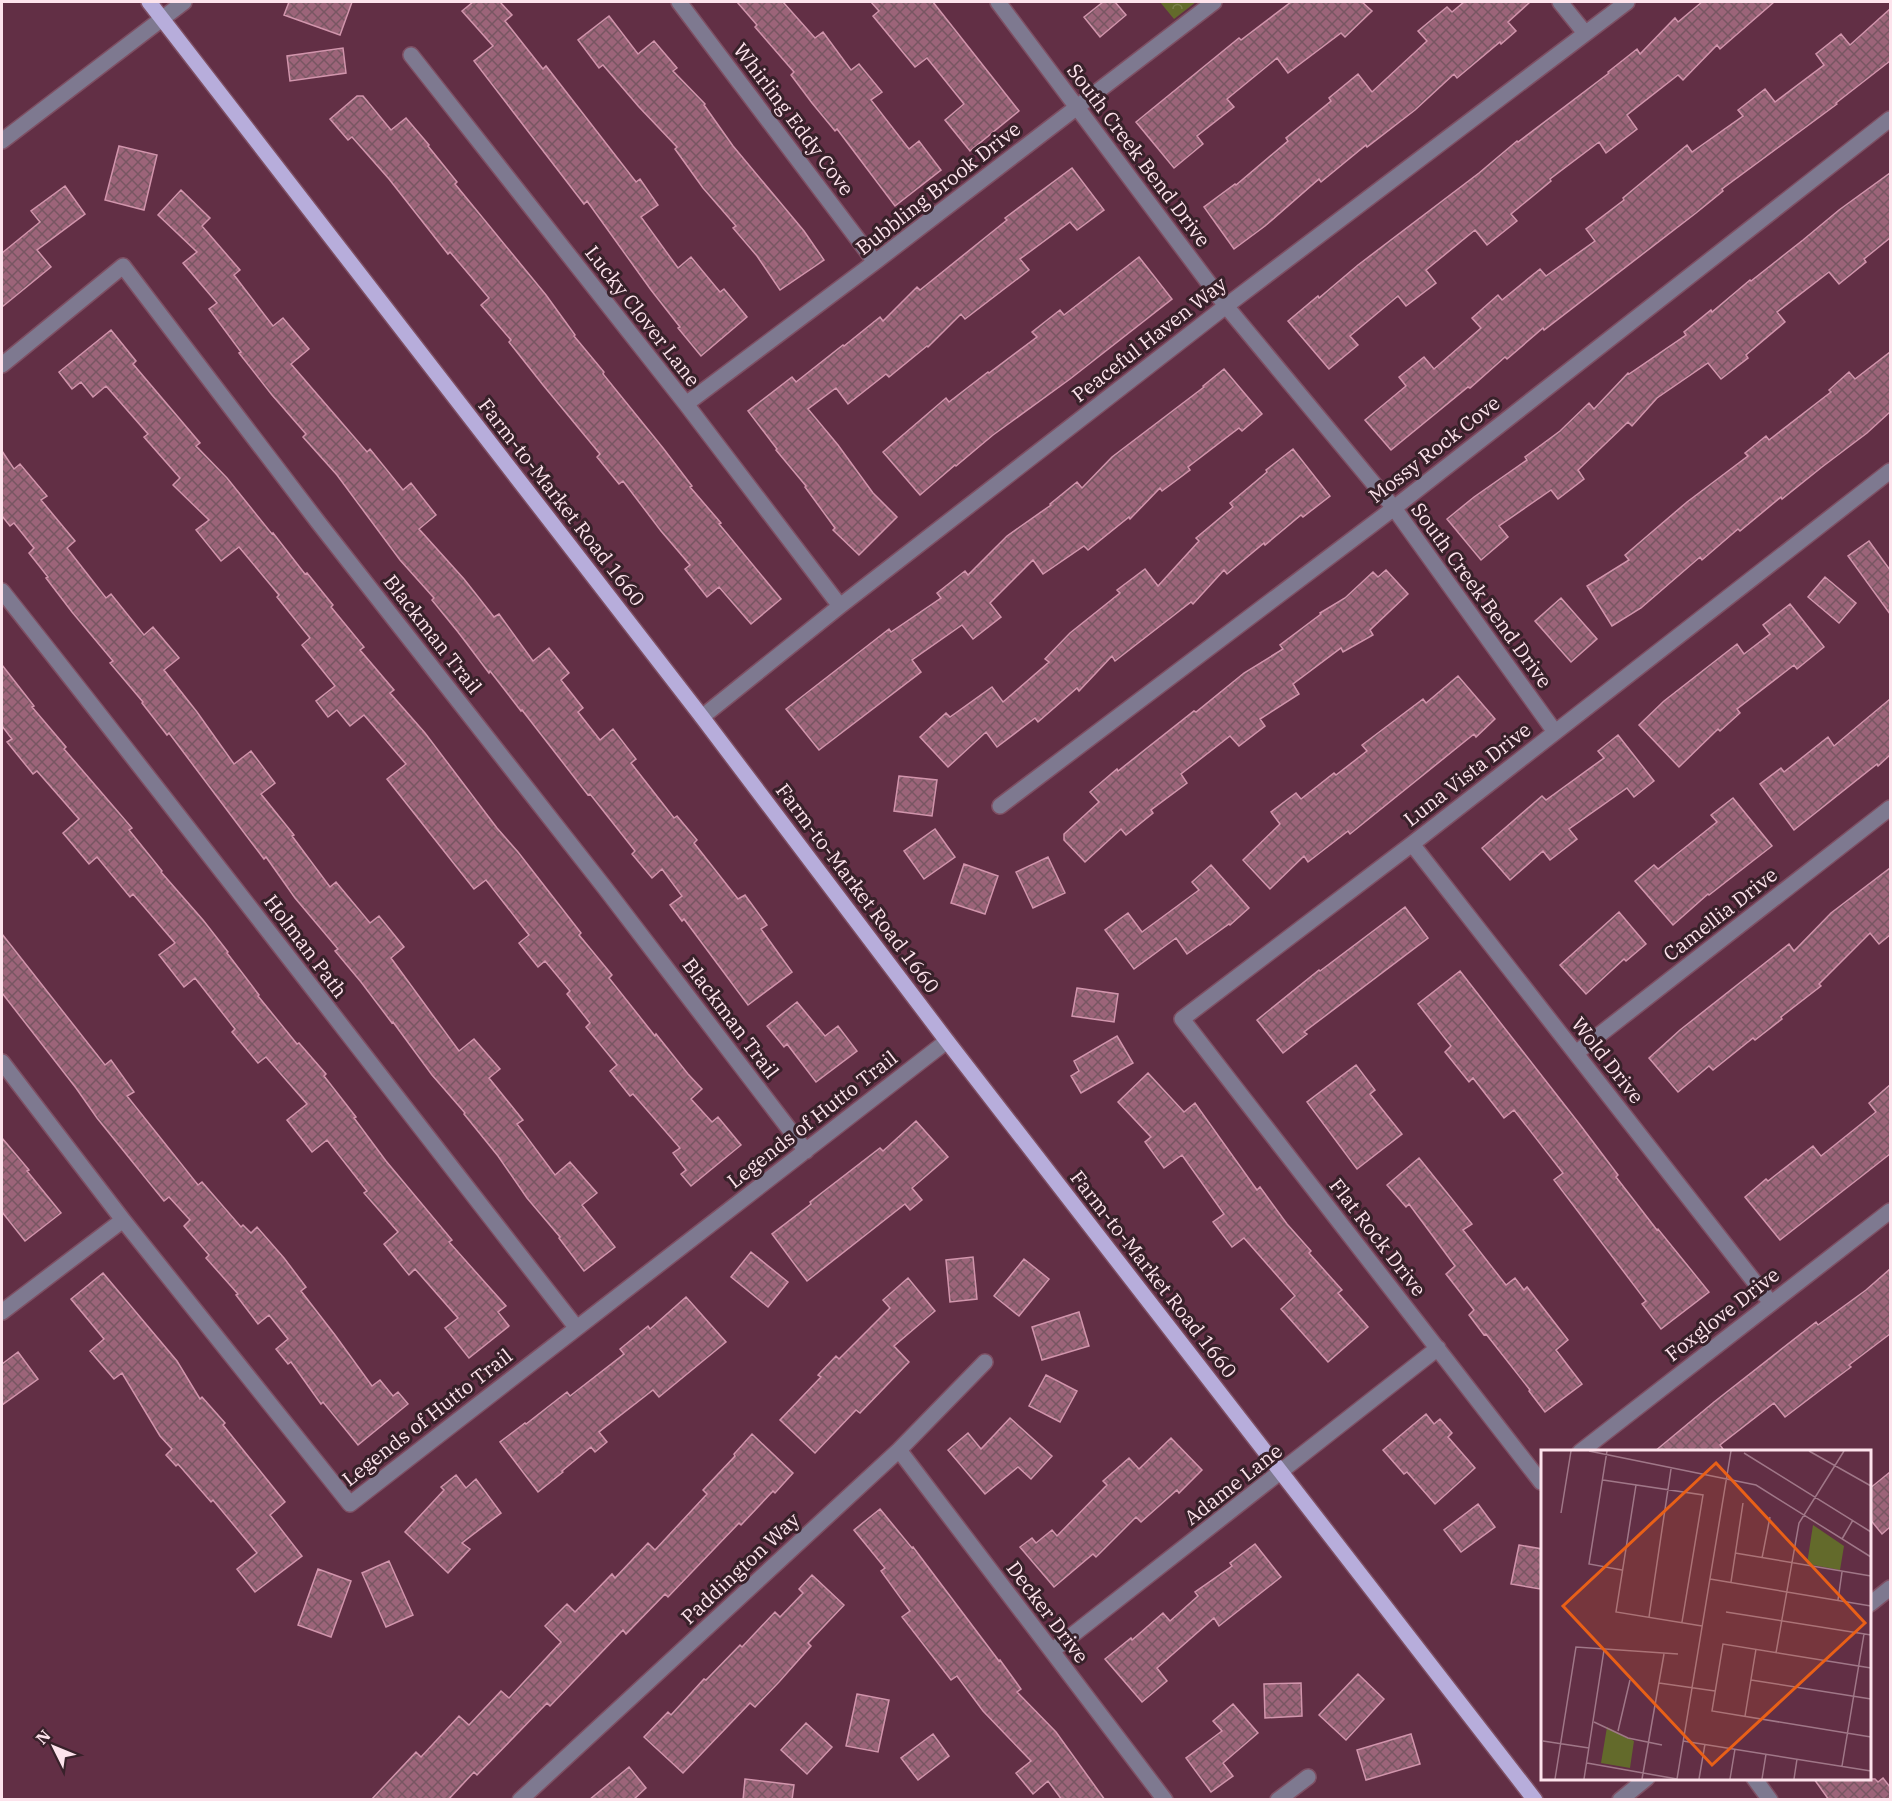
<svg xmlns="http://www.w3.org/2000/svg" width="1892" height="1801" font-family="'IBM Plex Serif',serif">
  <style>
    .park { fill: url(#park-crowns) }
    .building { fill: url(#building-cross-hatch); stroke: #d195ac; stroke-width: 1.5 }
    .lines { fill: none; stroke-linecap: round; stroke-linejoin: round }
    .minor-casing { stroke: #7e4f63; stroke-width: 18 }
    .major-casing { stroke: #7e4f63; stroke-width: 18 }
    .minor { stroke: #7e7990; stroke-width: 15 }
    .major { stroke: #b7addb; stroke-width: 15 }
    .labels { text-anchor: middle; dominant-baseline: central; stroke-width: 6; stroke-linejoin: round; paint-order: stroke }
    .street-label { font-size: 20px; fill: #fde3ec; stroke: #38212a }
    .inset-road { fill: none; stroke: #a07788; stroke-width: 1.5 }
    .view { fill: #e96017; fill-opacity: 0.15; stroke: #e96017; stroke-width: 3 }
    .inset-edge { fill: none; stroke: #fde3ec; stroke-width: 3 }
  </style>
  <defs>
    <pattern id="park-crowns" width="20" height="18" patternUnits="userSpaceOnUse" patternTransform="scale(1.5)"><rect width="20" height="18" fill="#636a2b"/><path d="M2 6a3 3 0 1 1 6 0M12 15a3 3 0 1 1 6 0" fill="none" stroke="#7a7f4a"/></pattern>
    <pattern id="building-cross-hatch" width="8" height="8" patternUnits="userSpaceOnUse" patternTransform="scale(1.5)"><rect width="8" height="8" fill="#9c6479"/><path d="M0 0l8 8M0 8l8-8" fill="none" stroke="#785662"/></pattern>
  </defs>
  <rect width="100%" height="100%" fill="#622f45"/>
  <path class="park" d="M1160,2H1196L1174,19Z"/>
  <path class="building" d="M289,2H352L340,35L284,15Z
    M473,2H500L512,15L505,21L543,69L546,66L636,182L640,179L658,205L641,217L678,268L691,257L720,292L724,289L747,317L701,356L678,328L680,327L651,290L587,201L584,204L474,61L493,46L462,11Z
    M737,2H783L815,38L823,32L851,70L859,64L882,92L871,100L909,149L919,141L941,170L895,206L837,129L835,131L812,103L791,75L794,72L755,27L757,25Z
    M871,2H933L1019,111L970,151L945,120L964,104L927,58L915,67L873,16L879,11Z
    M1103,2H1115L1126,15L1100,37L1084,17Z
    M1291,2H1362L1372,11L1345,37L1341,33L1288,73L1277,58L1227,99L1234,107L1197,136L1203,144L1174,168L1136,122L1239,38L1241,40Z
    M1464,2H1530L1508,22L1516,31L1501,44L1500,42L1457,78L1454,74L1415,110L1367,147L1366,145L1321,182L1319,179L1265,226L1234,249L1204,207L1235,184L1236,185L1288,141L1286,138L1331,101L1329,98L1358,74L1372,92L1427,41L1418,31L1447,7L1452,12Z
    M1702,2H1774L1720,49L1717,45L1683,80L1678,75L1627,115L1637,129L1606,153L1599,142L1550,179L1551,181L1511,214L1517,221L1487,245L1475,230L1426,270L1436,283L1406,306L1398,296L1350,336L1358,345L1329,369L1288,321L1318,296L1319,298L1358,265L1479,173L1517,141L1518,142L1609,73L1608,72L1637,49L1640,54L1675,18L1678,22Z
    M1890,9V61L1836,103L1837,104L1722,189L1723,191L1696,213L1544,330L1543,328L1507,359L1505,357L1470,388L1468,387L1391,450L1365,420L1406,386L1399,377L1424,357L1434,369L1481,328L1472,318L1498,295L1502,300L1540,269L1546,276L1595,241L1586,229L1624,200L1623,198L1687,145L1692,152L1743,116L1738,110L1765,89L1775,102L1824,65L1816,54L1841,34L1850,45Z
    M609,16L638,54L654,41L677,68L673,71L705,104L704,105L733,146L804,231L824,260L780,290L757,256L733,228L736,226L703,188L675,149L677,147L639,107L603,65L599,68L578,40Z
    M343,48L346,73L290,81L287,56Z
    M357,96H363L391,130L406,118L429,145L428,146L457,182L455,184L546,295L575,335L574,336L604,372L603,374L663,448L692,486L690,487L721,523L719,524L781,599L751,624L719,587L707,597L685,569L690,565L661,531L623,481L619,484L597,457L600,454L543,385L509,342L511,340L481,305L489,298L450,252L448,254L389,179L352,137L348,140L330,119Z
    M119,146L157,155L144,210L105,200Z
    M1072,168L1104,210L1077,230L1070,222L1020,259L1029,270L965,319L961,314L928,347L927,346L889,377L886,374L848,404L836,388L808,409L838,445L873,493L897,517L859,555L833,530L835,528L805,487L806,486L776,450L777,449L748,411L792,377L796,382L843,345L844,346L880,317L883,321L917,287L920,290L1007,220L1005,218Z
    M1890,173V238L1864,259L1866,262L1839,284L1829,272L1777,312L1785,322L1746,355L1748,358L1721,379L1708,363L1657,398L1632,426L1628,422L1578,470L1584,479L1558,499L1551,490L1499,526L1508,537L1481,560L1447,519L1474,497L1527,460L1525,457L1560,431L1589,403L1594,409L1628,373L1629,374L1686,335L1684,332L1711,310L1712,312L1750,280L1751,281L1803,240L1839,210Z
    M65,186L85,214L37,250L51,267L2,307V253L40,222L31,211Z
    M181,190L210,218L202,226L240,270L234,275L273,326L283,318L309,349L291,364L367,452L370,449L403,490L411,483L436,515L419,529L464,579L494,617L499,614L533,661L549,648L569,673L561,680L583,708L578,712L600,740L613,729L636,759L631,763L674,818L677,816L697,840L694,843L738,899L745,895L767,925L761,929L792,972L748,1005L684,919L682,921L670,905L682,896L662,869L652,878L632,854L635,851L590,794L588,795L522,710L521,711L490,671L489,673L458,632L432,600L434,598L400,560L337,475L303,437L306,434L272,395L239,353L241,352L209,309L217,303L183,263L197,252L158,215Z
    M1139,257L1172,299L1070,379L993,435L956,466L955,465L920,495L883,452L946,398L949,402L988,372L989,373L1037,337L1032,332L1060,310L1064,315Z
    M111,330L136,361L133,364L200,443L196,446L227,478L272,534L273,533L305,574L307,573L333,605L331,607L364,647L360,650L394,690L390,693L425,733L497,828L518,852L581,933L579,935L612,975L609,978L655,1036L656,1034L688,1074L702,1089L691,1099L712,1122L718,1117L741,1145L691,1186L681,1174L686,1170L673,1153L680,1148L633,1094L630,1096L610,1071L617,1065L586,1027L590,1023L567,994L570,991L545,961L538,967L519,943L529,935L486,880L474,889L387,779L406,764L364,715L350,726L337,710L328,717L316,701L335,686L302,645L310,638L277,597L279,595L239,547L221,561L196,530L209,520L173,485L180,478L144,437L148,434L106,386L93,397L81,382L72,389L59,372Z
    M1890,352V412L1867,433L1822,467L1782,499L1781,497L1740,531L1738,529L1702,560L1700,557L1641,608L1612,626L1587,586L1629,560L1625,555L1687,502L1748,456L1745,453L1766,436L1769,440L1831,392L1829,390L1849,372L1855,379Z
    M1224,369L1262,414L1242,431L1239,428L1188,467L1190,470L1162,491L1160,488L1130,519L1129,517L1088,550L1084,546L1043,574L1033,560L990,603L1001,617L973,639L962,625L912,660L921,672L819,750L786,709L889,629L891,632L941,598L937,593L965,571L968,575L1007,536L1051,505L1050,504L1077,482L1082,488L1112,457L1204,387L1203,386Z
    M1293,449L1330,496L1303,517L1301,515L1265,545L1264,543L1227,574L1224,570L1193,604L1191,602L1115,661L1112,656L1079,691L1077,688L1038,722L1035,718L997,747L986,732L948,767L920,737L946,713L950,717L992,687L1003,702L1049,662L1045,659L1070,633L1120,593L1117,590L1145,569L1158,586L1199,541L1196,538L1233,507L1230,503L1267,472L1266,470Z
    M2,451L14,469L20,464L47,496L41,500L75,541L67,548L106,598L111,594L144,635L153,627L179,658L164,670L197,712L234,764L251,751L275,783L261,794L294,835L292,836L330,887L336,882L370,923L379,916L404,947L391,958L459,1051L474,1039L500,1069L489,1078L523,1120L517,1124L555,1175L570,1162L597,1193L582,1205L615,1247L584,1271L559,1238L560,1237L527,1198L498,1156L464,1114L465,1113L432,1075L393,1022L392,1023L361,982L335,951L338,949L295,898L266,857L264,859L239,826L169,733L167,735L142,703L143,702L110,663L113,661L72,612L46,578L48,577L29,553L34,548L14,523L10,526L2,516Z
    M1869,541L1890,570V614L1848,556Z
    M1386,570L1408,594L1370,630L1373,635L1343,652L1341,648L1293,684L1299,694L1260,719L1265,726L1239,746L1230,736L1181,774L1187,783L1151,810L1153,813L1126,835L1121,829L1085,862L1064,840V834L1099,802L1090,792L1117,769L1118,771L1194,711L1196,712L1244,673L1283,649L1280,645L1321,614L1320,613L1345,598L1373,572L1378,577Z
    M1825,577L1856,603L1839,623L1808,597Z
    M1561,598L1597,639L1571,662L1535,621Z
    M1790,604L1824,647L1797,669L1794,665L1737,709L1740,713L1720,731L1718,729L1679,767L1639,725L1664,701L1737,644L1744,654L1770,634L1763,625Z
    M2,665L34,706L32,707L66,747L64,749L132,828L129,830L162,871L161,872L203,920L228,952L227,953L259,995L258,996L297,1044L299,1043L326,1074L324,1076L356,1117L354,1118L386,1161L452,1240L449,1242L506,1306L498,1312L509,1326L469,1358L445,1328L458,1318L415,1269L409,1275L384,1244L398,1232L364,1193L367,1191L327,1140L312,1152L287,1120L307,1104L266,1057L258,1063L232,1032L235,1029L195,978L184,987L159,955L175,943L133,894L130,897L97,857L89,864L63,833L79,819L37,771L33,774L7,742L12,739L2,726Z
    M1458,676L1495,719L1476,737L1474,734L1350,834L1348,831L1308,862L1304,856L1270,889L1243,860L1280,824L1271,812L1296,793L1301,799L1334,773L1336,775L1367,751L1362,745L1423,699L1426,703Z
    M1890,699V755L1878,766L1877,764L1794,830L1760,784L1781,768L1784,772L1828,737L1834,746Z
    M1618,735L1654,781L1634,797L1627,788L1569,829L1577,839L1550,860L1543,851L1510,880L1482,848L1542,796L1546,800L1604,758L1598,751Z
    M899,776L937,780L932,816L894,811Z
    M1733,798L1772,846L1709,895L1708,894L1673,925L1635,881L1654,865L1658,869L1717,822L1711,815Z
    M935,829L955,857L924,879L904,851Z
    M1048,857L1065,893L1033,908L1016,872Z
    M964,864L998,876L985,914L951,903Z
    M1211,865L1249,908L1230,925L1229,924L1187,954L1176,938L1134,969L1105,930L1128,913L1142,932L1199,890L1192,882Z
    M1890,868V935L1879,944L1870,933L1819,984L1821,986L1781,1017L1782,1019L1755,1040L1753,1038L1713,1070L1709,1066L1678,1092L1649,1058L1680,1030L1789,944L1794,951L1831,913Z
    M1405,907L1428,938L1304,1032L1307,1034L1283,1053L1257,1020L1319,970L1320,971Z
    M1619,912L1646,944L1626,961L1624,959L1586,994L1560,965Z
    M2,934L105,1065L111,1060L134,1092L127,1096L198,1185L202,1182L241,1227L243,1225L251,1233L257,1227L284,1258L306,1287L301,1291L335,1335L372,1386L380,1380L393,1396L398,1392L408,1404L358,1445L323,1402L321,1404L291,1362L288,1364L276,1349L288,1339L269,1315L258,1324L236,1295L238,1294L206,1258L209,1255L184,1226L190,1220L169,1197L164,1201L97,1118L76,1088L2,993Z
    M1460,971L1581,1126L1618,1175L1616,1177L1657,1230L1658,1229L1709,1292L1661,1329L1642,1304L1646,1301L1554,1180L1563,1173L1514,1110L1504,1118L1473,1078L1469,1082L1445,1052L1451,1046L1418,1004Z
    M1077,988L1118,994L1114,1022L1072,1016Z
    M797,1002L825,1036L838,1026L857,1051L816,1082L787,1044L784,1047L767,1026Z
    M1117,1036L1133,1063L1081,1093L1071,1076L1079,1071L1074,1061Z
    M1356,1065L1375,1090L1370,1094L1402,1134L1357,1169L1307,1102Z
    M1148,1073L1184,1112L1195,1103L1257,1190L1260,1187L1287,1224L1311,1251L1309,1253L1342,1290L1338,1293L1368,1327L1328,1362L1281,1309L1295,1296L1244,1238L1232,1247L1213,1222L1224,1214L1182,1155L1164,1168L1145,1142L1151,1137L1118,1102Z
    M1890,1085V1154L1780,1240L1745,1197L1766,1179L1768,1181L1813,1146L1821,1156L1876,1112L1869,1103Z
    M916,1121L948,1157L912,1188L922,1200L910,1210L905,1204L807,1281L772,1234L811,1204L810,1202L880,1148L883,1151Z
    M2,1138L29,1170L27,1171L61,1213L25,1241L2,1212Z
    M1419,1158L1472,1224L1463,1230L1506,1285L1515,1278L1524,1290L1527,1287L1568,1340L1556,1350L1582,1384L1545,1412L1529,1391L1530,1390L1486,1334L1484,1335L1469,1315L1474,1310L1446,1274L1455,1266L1409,1204L1406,1207L1387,1185Z
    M751,1252L788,1282L768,1307L731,1277Z
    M973,1257L977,1299L950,1302L946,1260Z
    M1024,1259L1049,1279L1019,1316L994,1296Z
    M1890,1269V1334L1849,1365L1851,1367L1831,1382L1785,1417L1774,1403L1720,1445L1725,1452H1654L1714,1402L1816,1322L1818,1325L1866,1290Z
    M103,1273L177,1361L200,1399L202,1397L225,1423L223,1425L285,1502L270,1515L302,1556L255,1592L237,1569L257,1553L213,1500L211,1502L178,1464L176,1466L166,1455L172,1449L160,1436L122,1373L114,1379L90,1351L104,1339L71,1299Z
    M908,1278L935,1311L894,1346L909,1362L860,1413L856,1410L815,1453L780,1420L821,1377L818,1375L836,1356L839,1359L890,1308L883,1300Z
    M686,1297L726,1342L659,1397L653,1390L599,1432L607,1442L595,1452L591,1447L562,1471L563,1472L538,1492L500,1442L525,1423L526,1424L567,1392L570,1396L624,1354L620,1349L648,1326L650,1329Z
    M1079,1312L1089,1346L1042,1360L1032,1327Z
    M18,1352L38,1379L2,1405V1364Z
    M1046,1375L1077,1391L1060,1422L1029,1406Z
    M1426,1414L1434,1424L1440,1419L1452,1433L1448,1437L1475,1468L1435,1504L1407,1472L1404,1474L1383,1450Z
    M1010,1418L1052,1456L1031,1479L1018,1467L985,1494L948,1450L968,1433L981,1449Z
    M752,1434L793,1473L775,1493L773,1491L741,1525L739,1523L668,1597L665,1594L626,1634L623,1630L550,1706L547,1703L477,1775L474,1772L448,1800H371L416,1752L421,1757L459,1716L469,1725L501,1691L509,1698L561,1642L545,1626L567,1604L575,1612L612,1574L615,1578L648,1543L655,1550L707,1494L703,1490L735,1456L734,1454Z
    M1171,1438L1202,1470L1179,1493L1177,1490L1141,1522L1136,1517L1096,1557L1093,1554L1054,1587L1020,1547L1032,1538L1036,1543L1052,1530L1057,1536L1107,1485L1103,1481L1129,1458L1139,1469Z
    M1890,1472V1527L1882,1534L1869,1518V1489Z
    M456,1475L466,1488L476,1479L501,1513L462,1543L470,1549L448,1573L405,1532L444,1490L441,1487Z
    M1478,1504L1495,1527L1461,1552L1444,1530Z
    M880,1509L912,1548L913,1547L999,1661L1000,1660L1021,1689L1017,1692L1056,1732L1105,1800H1062L1048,1781L1033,1794L1016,1773L1031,1761L983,1711L957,1676L951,1680L902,1617L910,1611L881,1571L885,1568L854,1530Z
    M1255,1544L1281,1577L1219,1626L1214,1618L1157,1668L1167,1681L1142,1702L1105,1659L1131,1638L1132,1640L1163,1613L1170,1621L1198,1596L1195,1592L1232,1566L1230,1563Z
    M1519,1545L1542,1549V1574L1540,1589L1511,1584Z
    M389,1561L413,1615L386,1627L362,1573Z
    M318,1569L351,1581L331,1637L298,1625Z
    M812,1575L844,1605L808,1643L811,1646L779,1682L755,1707L750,1703L683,1773L644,1737L668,1712L671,1715L704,1679L706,1680L740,1645L742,1647L775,1612L780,1617L803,1593L799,1589Z
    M1358,1674L1384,1699L1346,1740L1319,1715Z
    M1301,1683L1302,1716L1265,1718L1264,1684Z
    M857,1694L889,1700L878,1752L846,1746Z
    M1233,1704L1258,1733L1223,1763L1233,1776L1211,1792L1186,1758L1222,1731L1213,1721Z
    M806,1723L832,1747L807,1774L781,1750Z
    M933,1734L949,1756L918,1780L901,1758Z
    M1411,1734L1420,1764L1366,1780L1357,1750Z
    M629,1767L646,1788L633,1800H589Z
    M1883,1778L1890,1787V1800H1829L1814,1779H1875L1878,1782Z
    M745,1779L794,1785L792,1800H743Z"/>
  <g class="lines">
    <g class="minor-casing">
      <path id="minor" d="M679,2L875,262
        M998,2L1226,306L1394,508L1555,732
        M1560,2L1585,33
        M411,55L686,404L840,606
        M2,141L184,2
        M2,365L123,266L318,522L605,888L806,1151
        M686,404L875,262L1214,2
        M2,591C195,834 384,1082 576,1327
        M702,717L840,606L1226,306L1627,2
        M1000,806L1394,508L1890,119
        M1412,844L1771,1303
        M1576,1053L1890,808
        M2,1062L123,1220L350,1504L947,1041
        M2,1312L123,1220
        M899,1450L1165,1800
        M1580,1452L1890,1211
        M1542,1480L1541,1482L1182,1019L1412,844L1890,471
        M1870,1604L1890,1588
        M1052,1651L1438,1348
        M1754,1778L1770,1800
        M520,1800L899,1450L985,1362
        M1278,1800L1308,1777
        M1620,1800L1647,1778"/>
    </g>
    <g class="major-casing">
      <path id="major" d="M149,2L702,717L947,1041L1535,1800"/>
    </g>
    <use href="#minor" class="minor"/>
    <use href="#major" class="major"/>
  </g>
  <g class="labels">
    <g class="street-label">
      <text transform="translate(794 119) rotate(53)">Whirling Eddy Cove</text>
      <text transform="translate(1139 155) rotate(53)">South Creek Bend Drive</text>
      <text transform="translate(938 188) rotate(-38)">Bubbling Brook Drive</text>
      <text transform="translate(643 316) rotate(52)">Lucky Clover Lane</text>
      <text transform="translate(1149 339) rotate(-38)">Peaceful Haven Way</text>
      <text transform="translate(1434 449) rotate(-38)">Mossy Rock Cove</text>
      <text transform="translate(562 502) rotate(52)">Farm-to-Market Road 1660</text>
      <text transform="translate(1482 595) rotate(54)">South Creek Bend Drive</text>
      <text transform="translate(433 634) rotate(52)">Blackman Trail</text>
      <text transform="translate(1467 774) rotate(-38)">Luna Vista Drive</text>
      <text transform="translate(858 888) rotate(53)">Farm-to-Market Road 1660</text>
      <text transform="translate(1720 914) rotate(-38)">Camellia Drive</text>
      <text transform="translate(306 946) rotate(53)">Holman Path</text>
      <text transform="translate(731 1018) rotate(53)">Blackman Trail</text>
      <text transform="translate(1608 1060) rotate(52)">Wold Drive</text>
      <text transform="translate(812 1119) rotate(-38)">Legends of Hutto Trail</text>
      <text transform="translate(1378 1237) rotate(52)">Flat Rock Drive</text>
      <text transform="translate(1154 1274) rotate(52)">Farm-to-Market Road 1660</text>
      <text transform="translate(1722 1314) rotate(-38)">Foxglove Drive</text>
      <text transform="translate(427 1417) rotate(-38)">Legends of Hutto Trail</text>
      <text transform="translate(1233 1484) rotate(-38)">Adame Lane</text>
      <text transform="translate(740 1568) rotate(-43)">Paddington Way</text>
      <text transform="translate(1048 1612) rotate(53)">Decker Drive</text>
    </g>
  </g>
  <g transform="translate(1541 1450)">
    <rect width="330" height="330" fill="#622f45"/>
    <path d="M272,75L303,96L299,120L266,114ZM66,277L93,291L89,318L60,313Z" fill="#636a2b"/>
    <path class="inset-road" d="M48,1L215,35L330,107M66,1L48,114L81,120M268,1L330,36M203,3L330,82M62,30L162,45L141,172M95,35L75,162L161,176M20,63L30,1M301,89L312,70M194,103L330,126M221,108L229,67M169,129L330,156M190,132L202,53M297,150L301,122M185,162L330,185M108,167L130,19M235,203L258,73L303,1M330,218L182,194L171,261L330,287M210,230L330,249M118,233L174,241M204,266L215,199M53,272L87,288L121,295M77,281L89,230M2,291L48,298M142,291L330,321M46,313L136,329M301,316L323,184M14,329L35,197L137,204M43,329L63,200M101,329L123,204M136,329L190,1M158,329L164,294M189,329L194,299M221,329L225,304M253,329L256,309"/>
    <path class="view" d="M175,13L324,173L171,315L22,156Z"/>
    <rect width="330" height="330" class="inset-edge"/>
  </g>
  <rect width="1892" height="1801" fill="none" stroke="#fde3ec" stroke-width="6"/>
  <g transform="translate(54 1747) rotate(313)" stroke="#38212a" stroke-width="4.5" paint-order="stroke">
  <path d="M0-4.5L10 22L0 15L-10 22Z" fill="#fde3ec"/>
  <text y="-9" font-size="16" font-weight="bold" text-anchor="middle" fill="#fde3ec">N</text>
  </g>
</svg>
